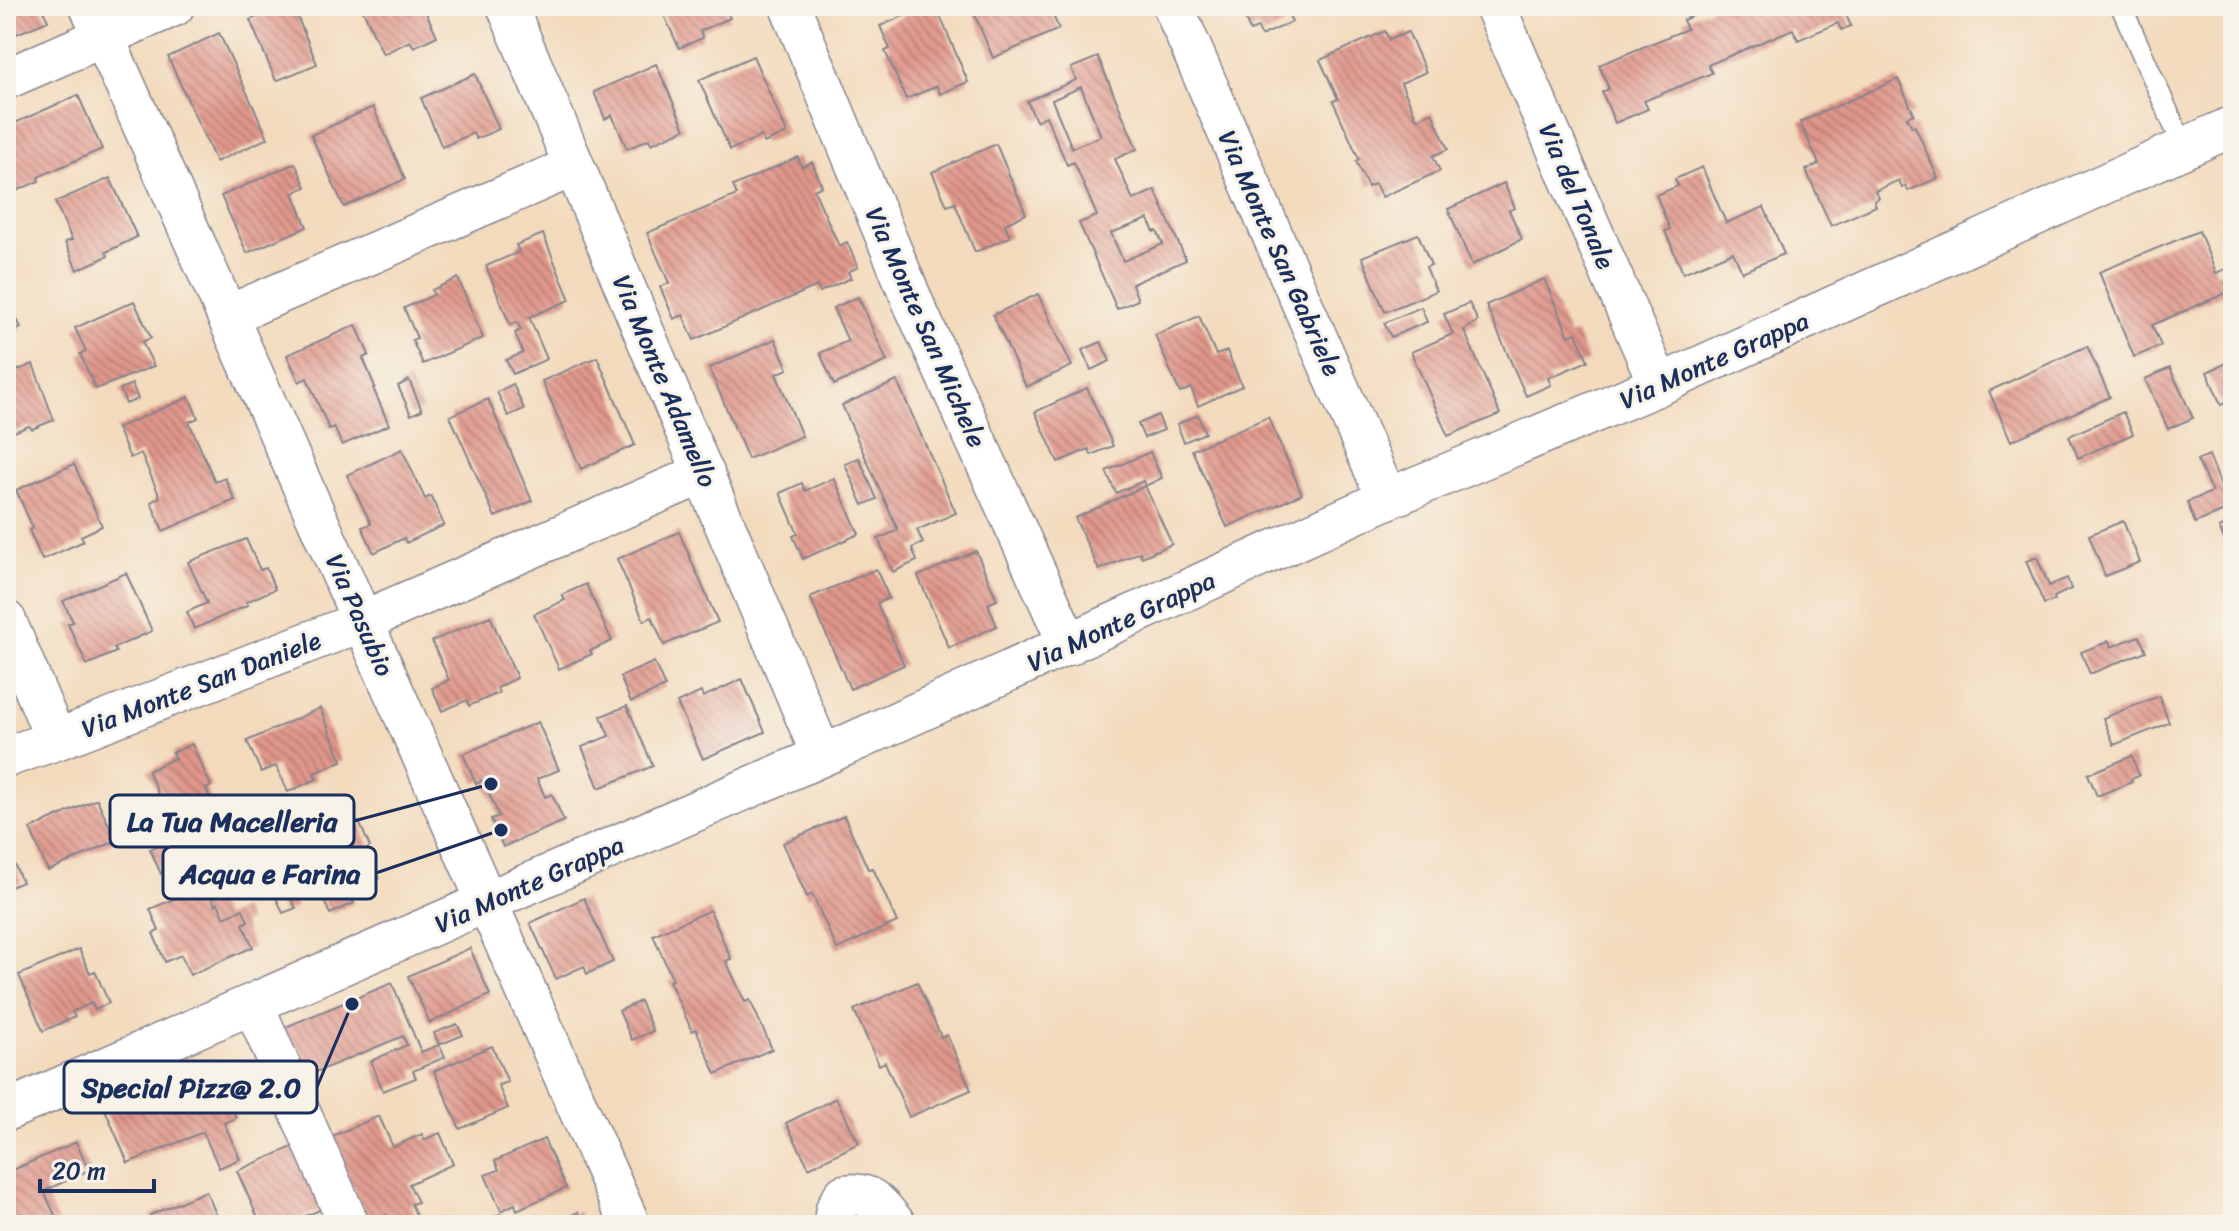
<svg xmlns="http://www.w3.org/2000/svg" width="2239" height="1231" font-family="Sriracha,sans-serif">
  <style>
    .building { fill: url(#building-back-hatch); fill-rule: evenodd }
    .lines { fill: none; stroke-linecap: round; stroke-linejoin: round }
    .service-casing { stroke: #87848d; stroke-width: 23 }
    .minor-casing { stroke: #87848d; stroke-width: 43 }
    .service { stroke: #fff; stroke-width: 20 }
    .minor { stroke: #fff; stroke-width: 40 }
    .labels { text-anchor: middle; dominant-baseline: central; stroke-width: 6; stroke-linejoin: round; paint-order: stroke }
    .street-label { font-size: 26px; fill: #1b2f5e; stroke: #f7f3e8 }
    .leader { fill: none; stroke: #1b2f5e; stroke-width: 3 }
    .callout-dot { fill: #1b2f5e; stroke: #f7f3e8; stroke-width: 3 }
    .callout { fill: #f7f3e8; stroke: #1b2f5e; stroke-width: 3 }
    .callout-label { font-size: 28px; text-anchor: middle; font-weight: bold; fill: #1b2f5e }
  </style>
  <defs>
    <pattern id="building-back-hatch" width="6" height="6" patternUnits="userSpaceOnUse" patternTransform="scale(2)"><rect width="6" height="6" fill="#e0968a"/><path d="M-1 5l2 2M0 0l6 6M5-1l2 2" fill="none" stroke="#b57b74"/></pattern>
  </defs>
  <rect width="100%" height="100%" fill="#f7f3e8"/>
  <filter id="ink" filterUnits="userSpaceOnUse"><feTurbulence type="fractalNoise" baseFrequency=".0125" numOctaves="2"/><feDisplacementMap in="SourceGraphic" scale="16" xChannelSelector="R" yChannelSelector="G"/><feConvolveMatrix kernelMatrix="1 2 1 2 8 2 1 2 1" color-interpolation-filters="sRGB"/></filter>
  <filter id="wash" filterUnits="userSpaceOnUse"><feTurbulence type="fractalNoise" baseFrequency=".006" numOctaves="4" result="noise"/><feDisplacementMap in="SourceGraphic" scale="32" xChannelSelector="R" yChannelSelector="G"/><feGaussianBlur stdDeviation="1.8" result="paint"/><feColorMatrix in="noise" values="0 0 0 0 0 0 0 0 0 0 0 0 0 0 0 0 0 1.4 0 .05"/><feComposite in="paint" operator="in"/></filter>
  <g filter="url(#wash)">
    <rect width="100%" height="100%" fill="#f3dabc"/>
    <g id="blocks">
      <path class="building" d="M6,6H41L48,21L14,35L6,17Z
        M282,6H293L317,64L276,81L250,20Z
        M361,6H423L437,36L414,47L410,41L383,54Z
        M660,6H724L730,18L700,31L703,38L679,48Z
        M927,6H936L968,82L940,94L937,86L906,99L885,51L890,49L880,26Z
        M971,6H1049L1059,29L993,58Z
        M1240,6H1312L1289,15L1292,22L1261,36L1258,28L1250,31Z
        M1716,6H1842L1851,26L1841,30L1838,23L1798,40L1793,29L1708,65L1712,73L1644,101L1648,109L1615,123L1602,92L1609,89L1599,65L1687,29L1683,20Z
        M1385,31L1389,40L1408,32L1426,72L1401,83L1417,119L1432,112L1448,149L1433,156L1440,171L1382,197L1375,184L1368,187L1359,168L1356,161L1359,159L1333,101L1338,99L1320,60Z
        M219,33L268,138L216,162L168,57Z
        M753,56L787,133L764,143L761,136L730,150L699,80Z
        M1098,57L1137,149L1115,159L1133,200L1155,190L1186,260L1132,284L1138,300L1117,309L1079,223L1097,216L1074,162L1067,165L1046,116L1036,121L1027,101L1076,80L1071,68ZM1081,87L1101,136L1072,148L1052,100ZM1148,219L1154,232L1157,231L1163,244L1123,261L1111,233Z
        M656,64L685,129L651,144L649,139L627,149L612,115L605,119L594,92Z
        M475,74L499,129L476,139L473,133L442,147L421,98Z
        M1898,79L1914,114L1907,117L1912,127L1915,126L1938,178L1908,191L1906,186L1902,188L1899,180L1875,191L1879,198L1874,201L1876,206L1831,226L1806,170L1819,164L1800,122Z
        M78,95L102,149L38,177L39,181L16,191L6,168V127Z
        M373,107L405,179L344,207L311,135Z
        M996,144L1026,214L1005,224L1010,237L975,252L955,203L947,206L932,172Z
        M798,157L802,167L812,162L822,186L814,190L839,246L847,242L858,267L848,272L851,278L820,292L817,286L694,340L683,315L674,319L660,287L669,283L647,233L737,195L733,186Z
        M295,163L306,187L293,193L307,227L247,253L221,196Z
        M1702,167L1726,223L1764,207L1784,254L1742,272L1733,252L1683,273L1665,231L1670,229L1656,195L1678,186L1675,179Z
        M110,178L137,237L106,252L108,256L77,270L65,242L72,240L55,202Z
        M1504,183L1515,208L1509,210L1522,239L1472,265L1448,209Z
        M2199,231L2216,273L2231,267L2233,290L2152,325L2161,346L2134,357L2099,272Z
        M543,234L570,300L529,317L547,359L513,374L506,360L523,353L515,333L521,330L517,322L510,325L486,266L519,252L516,245Z
        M1418,234L1431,265L1426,267L1436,291L1385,312L1362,257Z
        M458,278L483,338L423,364L412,340L417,338L404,308L434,295L432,290Z
        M1544,279L1569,336L1576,333L1588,361L1548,378L1551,385L1526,396L1486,305Z
        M6,294L21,328L6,335Z
        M1038,294L1072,366L1026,387L993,315Z
        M858,297L887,361L834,385L820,353L848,341L833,308Z
        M134,301L151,338L142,342L154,366L96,389L80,354L86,351L75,328Z
        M1469,303L1478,321L1464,330L1500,414L1448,436L1411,352L1453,334L1444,314Z
        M1421,307L1427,322L1391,337L1384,323Z
        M1199,316L1216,355L1227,351L1242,386L1198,406L1191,388L1180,393L1155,335Z
        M356,325L369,355L363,358L375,387L373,388L389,425L342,445L334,427L329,429L307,378L299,382L287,355Z
        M775,339L788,369L776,374L802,436L748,459L709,368Z
        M1101,342L1110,361L1091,370L1082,350Z
        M2087,346L2110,397L2011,441L1989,391Z
        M597,357L635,445L581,469L542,381Z
        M2233,360V400L2221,405L2207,372Z
        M33,364L54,420L32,429L29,426L6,435V375Z
        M2170,368L2193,418L2168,429L2145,379Z
        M409,380L422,410L411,415L398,386Z
        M897,381L956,513L917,530L923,543L912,548L917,561L893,572L878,539L898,530L842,405Z
        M132,384L138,399L126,404L120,389Z
        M513,384L524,409L508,416L497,392Z
        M1087,388L1113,446L1091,455L1089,449L1058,462L1035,412Z
        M189,397L198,418L189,422L209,468L215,482L225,478L235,500L163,531L151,502L160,497L141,453L130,458L117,428Z
        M488,399L532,501L495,517L450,416Z
        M2123,412L2133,434L2078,458L2069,436Z
        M1158,415L1164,430L1144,438L1138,424Z
        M1198,415L1205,433L1184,442L1177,424Z
        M1268,417L1302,494L1227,527L1192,450Z
        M402,449L425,499L431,496L444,525L406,543L404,538L374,553L362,527L371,524L347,475Z
        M1150,452L1162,478L1145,486L1172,544L1142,557L1140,552L1099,570L1075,518L1145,486L1143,481L1116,493L1106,471Z
        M2209,455L2230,509L2195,523L2187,502L2212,492L2197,460Z
        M859,458L877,499L863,505L845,464Z
        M74,464L102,526L81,536L84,541L42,560L29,530L33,528L16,490Z
        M834,478L859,534L803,559L793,536L798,534L780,493L802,483L805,491Z
        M2123,521L2140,562L2105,576L2089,535Z
        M2233,522V546L2228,548L2219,528Z
        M679,532L718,622L664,645L652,617L644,621L617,559Z
        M246,539L260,570L266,568L275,589L246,602L248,605L194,629L187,612L207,603L188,562Z
        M976,551L997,600L988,604L997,626L949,648L918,576Z
        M2037,557L2049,586L2067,578L2071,589L2054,597L2055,600L2044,604L2026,561Z
        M876,569L889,598L877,603L904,665L850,689L810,597Z
        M126,573L152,631L114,648L116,652L87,665L68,624L73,622L63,601Z
        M586,584L612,641L590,651L592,654L559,669L534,614L565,600L562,595Z
        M490,616L517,678L497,688L499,693L469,706L467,700L442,711L432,688L449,680L432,641Z
        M2139,636L2146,651L2090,674L2081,652L2109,641L2111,647Z
        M654,662L665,687L631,702L620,677Z
        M742,679L765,732L703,759L677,703L701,692L703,697Z
        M2159,696L2169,723L2114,745L2103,718Z
        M627,706L653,766L599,788L582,747L609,736L601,716Z
        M320,708L342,761L314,773L317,779L288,792L276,766L261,772L247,741Z
        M538,722L559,770L537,779L545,797L552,794L564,821L503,847L491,819L499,816L483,780L476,784L463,754Z
        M192,744L211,786L206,789L215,809L180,825L170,805L164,806L148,771L175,758L172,753Z
        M2132,756L2139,776L2131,779L2132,782L2097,796L2088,774Z
        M97,799L116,841L48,871L30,829Z
        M844,816L868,869L873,868L897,922L837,949L812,894L807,897L783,843Z
        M359,822L370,847L366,850L379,878L348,892L354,903L330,914L301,848Z
        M177,839L187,863L161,874L150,849Z
        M6,845L22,882L6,889Z
        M277,867L296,908L283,913L265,873Z
        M207,885L215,905L218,903L224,917L243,909L248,921L243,924L253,947L190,975L181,955L165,962L153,933L159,931L150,909Z
        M584,898L613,962L587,974L584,966L556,979L530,923Z
        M710,910L731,959L726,961L745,1002L750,1000L772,1049L716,1074L696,1029L692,1031L669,981L673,980L653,935Z
        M470,948L490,995L430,1023L408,976Z
        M79,949L90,973L95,971L109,1003L95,1010L91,1003L72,1012L75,1017L43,1031L19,975Z
        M917,982L941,1037L947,1035L971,1090L909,1117L885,1062L879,1065L854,1010Z
        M392,983L421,1052L439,1045L445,1057L413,1071L416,1078L383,1091L371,1061L407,1045L403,1036L304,1077L283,1028Z
        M640,1001L653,1031L632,1040L619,1011Z
        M457,1024L463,1035L439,1045L434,1033Z
        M492,1046L508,1082L498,1085L508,1108L460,1129L434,1071Z
        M212,1059L236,1118L224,1123L240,1159L219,1168L203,1132L128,1163L104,1107Z
        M836,1098L859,1143L809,1168L786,1123Z
        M379,1116L393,1147L422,1134L424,1140L440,1133L453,1164L409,1184L418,1202L411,1204L421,1225H391L387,1215L368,1223L330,1137Z
        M544,1139L566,1188L517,1210L515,1204L501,1211L485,1175L499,1170L495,1161Z
        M76,1142L89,1170L44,1191L58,1222L52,1225H16L6,1203V1173Z
        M297,1145L324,1208L286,1225H261L237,1171Z
        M206,1191L221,1225H154L150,1215Z
        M578,1212L583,1225H549Z
        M500,1214L505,1225H474Z"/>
    </g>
  </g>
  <g filter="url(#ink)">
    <use href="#blocks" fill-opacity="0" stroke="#87848d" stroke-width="2"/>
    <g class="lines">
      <g class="service-casing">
        <path id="service" d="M2121,6L2184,148"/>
      </g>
      <g class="minor-casing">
        <path id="minor" d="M90,6L630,1225
          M507,6L822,756
          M790,6L915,307L1069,645
          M1173,6L1387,499
          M1495,6L1659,385
          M6,79L174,6
          M227,316L574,166
          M6,621L56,740
          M6,757L56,740L363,621L704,473
          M253,1004L349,1225
          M6,1111L822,756L1387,499L1659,385L2233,126
          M837,1225C832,1213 837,1205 844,1195C872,1191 879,1205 896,1225"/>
      </g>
      <use href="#service" class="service"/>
      <use href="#minor" class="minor"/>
    </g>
  </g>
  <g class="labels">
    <g class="street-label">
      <text transform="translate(1577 196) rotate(67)">Via del Tonale</text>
      <text transform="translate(1280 253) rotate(66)">Via Monte San Gabriele</text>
      <text transform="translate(926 327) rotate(66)">Via Monte San Michele</text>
      <text transform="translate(1714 360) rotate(-24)">Via Monte Grappa</text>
      <text transform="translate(665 381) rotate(67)">Via Monte Adamello</text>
      <text transform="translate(360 615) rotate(66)">Via Pasubio</text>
      <text transform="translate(1121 621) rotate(-25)">Via Monte Grappa</text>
      <text transform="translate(201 684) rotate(-21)">Via Monte San Daniele</text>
      <text transform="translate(529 884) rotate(-24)">Via Monte Grappa</text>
    </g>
  </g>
  <path class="leader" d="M491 784L354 821M501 830L376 873M352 1004L317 1087"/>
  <g class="callout-dot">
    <circle cx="491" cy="784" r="8"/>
    <circle cx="501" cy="830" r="8"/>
    <circle cx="352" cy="1004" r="8"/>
  </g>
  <g class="callout">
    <rect x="110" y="795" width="244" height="52" rx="8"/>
    <rect x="163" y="847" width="213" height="52" rx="8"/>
    <rect x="64" y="1061" width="253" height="52" rx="8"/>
  </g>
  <g class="callout-label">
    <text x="232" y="831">La Tua Macelleria</text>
    <text x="270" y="883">Acqua e Farina</text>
    <text x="191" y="1097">Special Pizz@ 2.0</text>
  </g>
  <rect width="2239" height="1231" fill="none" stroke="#f7f3e8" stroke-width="32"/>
  <path d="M40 1179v12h114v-12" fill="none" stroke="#1b2f5e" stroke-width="4"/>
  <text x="52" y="1179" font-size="24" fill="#1b2f5e" stroke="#f7f3e8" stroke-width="6" paint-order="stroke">20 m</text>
</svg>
